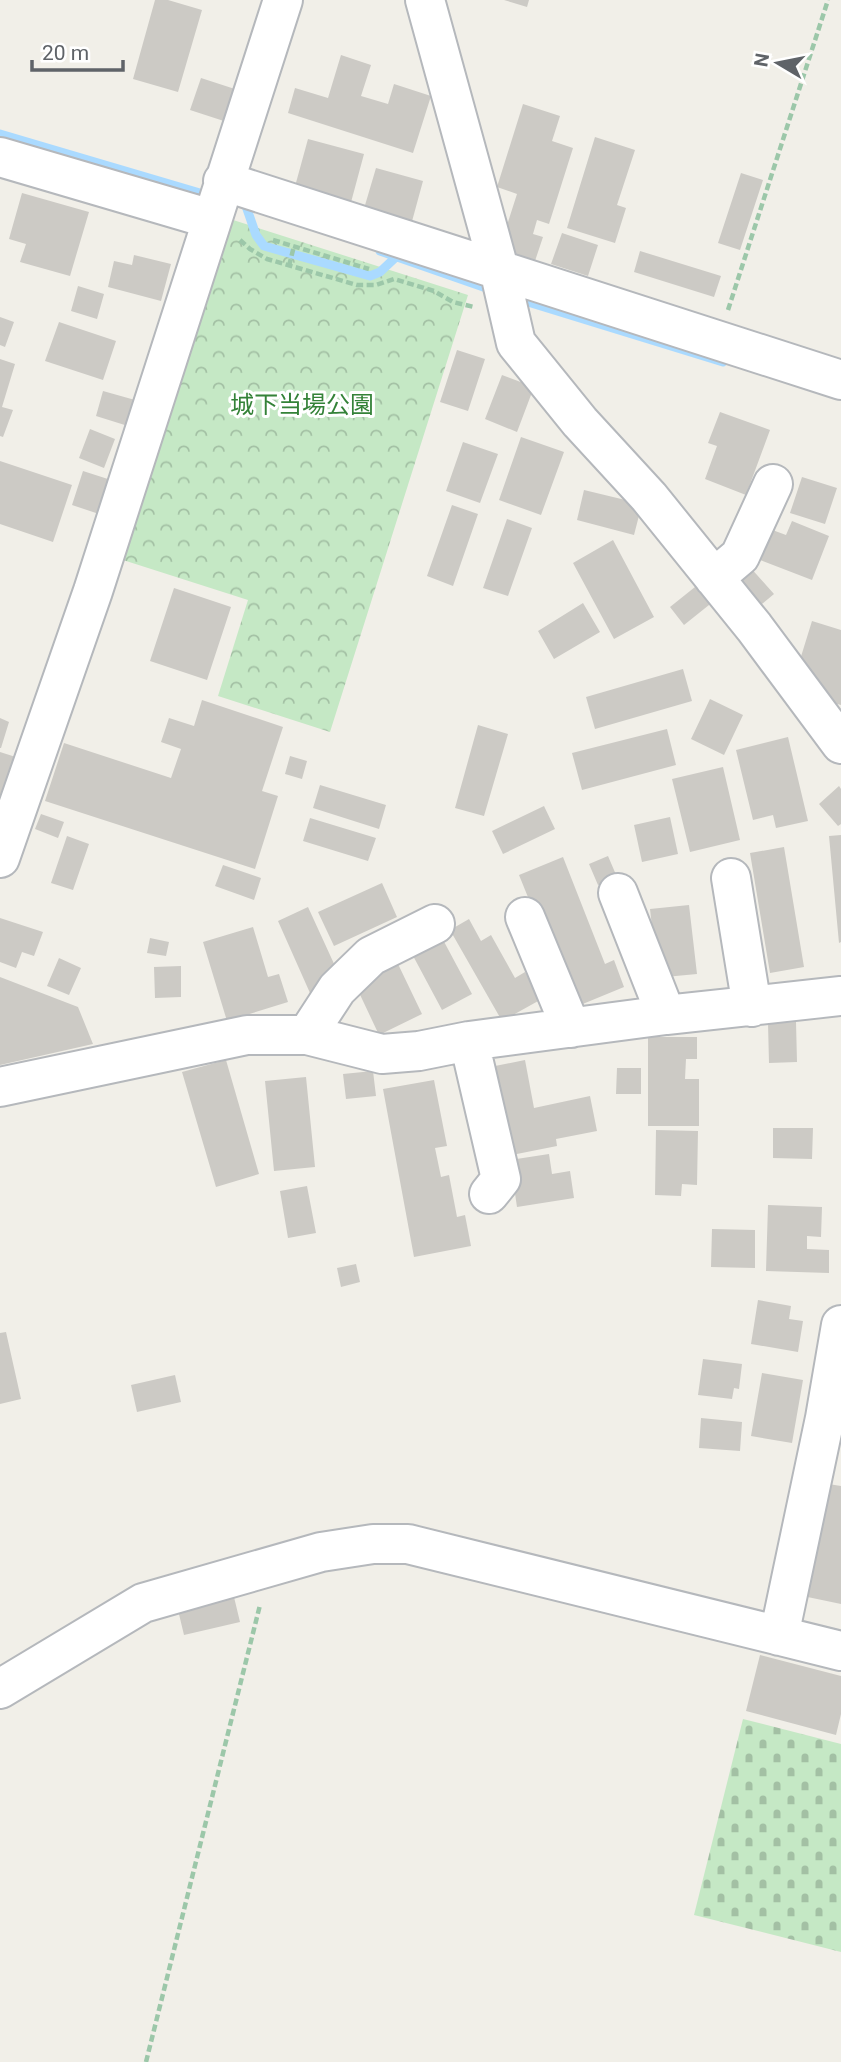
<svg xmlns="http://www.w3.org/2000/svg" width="841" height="2062" font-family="Roboto,'Noto Sans JP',sans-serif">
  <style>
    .forest { fill: url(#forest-crowns) }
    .cemetery { fill: url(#cemetery-stones) }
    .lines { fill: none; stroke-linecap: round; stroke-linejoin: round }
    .stream { stroke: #aadaff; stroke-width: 9 }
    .building { fill: #cccac5 }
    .minor-casing { stroke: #b5b8bc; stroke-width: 42 }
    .path { stroke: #9cc7a9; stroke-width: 4.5; stroke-dasharray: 7 3.5; stroke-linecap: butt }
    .minor { stroke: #fff; stroke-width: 38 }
    .labels { text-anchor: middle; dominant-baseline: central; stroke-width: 6; stroke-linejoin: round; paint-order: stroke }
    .park-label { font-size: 24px; fill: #348238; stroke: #fff }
  </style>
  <defs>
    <pattern id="forest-crowns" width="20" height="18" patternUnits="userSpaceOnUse" patternTransform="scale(1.75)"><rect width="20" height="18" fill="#c5e8c5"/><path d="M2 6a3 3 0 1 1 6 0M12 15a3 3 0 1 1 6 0" fill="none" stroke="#a3c0a4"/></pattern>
    <pattern id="cemetery-stones" width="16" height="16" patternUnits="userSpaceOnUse" patternTransform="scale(1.75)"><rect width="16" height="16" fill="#c5e8c5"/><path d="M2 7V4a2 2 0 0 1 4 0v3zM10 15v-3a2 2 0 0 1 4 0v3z" fill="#a3c0a4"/></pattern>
  </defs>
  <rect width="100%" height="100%" fill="#f1efe8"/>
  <path class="forest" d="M230,219L468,295L330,732L218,696L248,600L123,560Z"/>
  <path class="cemetery" d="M743,1719L841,1744V1952L694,1915Z"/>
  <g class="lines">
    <path class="stream" d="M0,134L210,196
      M246,206L256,235L264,246L370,276L380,272L396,257
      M380,251L492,290
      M515,298L723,362"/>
  </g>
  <path class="building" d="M155,0H168L202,10L178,92L133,79Z
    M504,0H529L527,7Z
    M341,55L371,65L361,96L388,104L394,84L431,96L413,153L288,113L295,88L328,98Z
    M201,78L241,91L230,123L190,110Z
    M523,104L560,116L552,141L573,148L549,224L537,220L533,234L543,237L535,261L499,250L517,194L497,187Z
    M595,137L635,150L617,205L626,208L615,243L567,228Z
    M308,139L364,154L350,206L294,190Z
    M376,168L423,181L411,225L363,212Z
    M741,173L763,180L740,250L718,243Z
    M22,193L89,212L70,276L20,262L26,244L9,239Z
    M562,233L598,245L588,276L551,264Z
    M640,251L721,276L714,297L634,272Z
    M134,255L171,264L161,301L108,287L114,261L132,265Z
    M78,286L104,294L97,319L71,311Z
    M0,317L14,322L5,347L0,345Z
    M59,322L116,341L103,380L45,361Z
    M457,350L485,359L468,411L440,402Z
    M0,359L15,364L2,407L13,410L3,437L0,436Z
    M502,375L534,387L517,432L485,419Z
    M103,391L135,400L128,426L96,416Z
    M720,412L770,430L746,495L705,479L717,446L708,443Z
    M90,429L115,439L104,468L79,458Z
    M521,437L564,452L541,515L499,500Z
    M463,442L498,454L480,503L446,491Z
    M0,461L72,485L53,542L0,524Z
    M83,471L111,480L99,514L72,505Z
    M802,477L837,488L825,524L790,513Z
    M584,490L642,504L634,535L577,520Z
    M452,505L478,514L453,586L427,576Z
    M507,519L532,528L508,596L483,588Z
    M792,521L829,536L812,580L755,558L767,528L786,535Z
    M613,540L654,617L614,639L573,563Z
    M748,565L774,594L756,609L731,580Z
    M700,583L714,601L684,625L670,607Z
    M174,588L231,607L207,680L150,661Z
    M583,603L600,632L554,659L538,631Z
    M812,621L841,630V705L826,701L799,663Z
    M683,669L692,701L595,729L586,697Z
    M710,699L743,715L724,755L691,739Z
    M202,700L283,727L262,791L278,796L255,869L45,801L64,743L171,778L181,749L161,742L169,718L194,726Z
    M0,718L9,722L1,748H0Z
    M478,725L508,734L484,816L455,808Z
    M667,729L676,765L582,790L572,753Z
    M788,737L808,821L776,828L773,815L753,820L736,750Z
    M0,752L22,759L10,797L0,794Z
    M290,756L307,761L302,779L285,774Z
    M723,767L740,840L690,852L672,779Z
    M320,785L386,805L379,829L313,808Z
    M839,786L841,789V824L838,826L819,804Z
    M544,806L555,829L503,854L492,831Z
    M41,814L64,822L58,838L35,829Z
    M670,817L678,854L642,862L634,825Z
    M310,818L376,838L368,861L303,841Z
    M841,835V942L839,943L829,836Z
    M67,836L89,844L73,890L51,883Z
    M784,847L804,967L770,973L750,853Z
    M608,856L617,877L598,885L589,864Z
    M563,857L605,964L614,960L624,987L573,1008L519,875Z
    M223,865L261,878L254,900L215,886Z
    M382,883L397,917L334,946L318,912Z
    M689,905L697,974L665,977L663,952L655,953L650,909Z
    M308,907L341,979L310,993L278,921Z
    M0,918L43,932L34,956L22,952L16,968L0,962Z
    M469,919L481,941L491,935L515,978L525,972L540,1000L502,1021L450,930Z
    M253,927L268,977L279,974L288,1002L227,1021L203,942Z
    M441,936L472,994L442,1010L411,952Z
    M150,938L169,942L166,956L147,953Z
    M59,958L81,968L69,995L47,986Z
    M398,964L422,1014L379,1035L355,984Z
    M181,966V997L155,998L154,967Z
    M0,977L78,1007L93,1044L0,1065Z
    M796,1022L797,1062L769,1063L768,1023Z
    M648,1037H697V1059H686L685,1079H699V1126H648Z
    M226,1060L259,1174L216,1187L182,1072Z
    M525,1060L534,1108L590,1096L597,1131L556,1139L557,1146L507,1156L490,1067Z
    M617,1068H641V1094H616Z
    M373,1071L376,1096L346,1099L343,1074Z
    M306,1077L315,1167L274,1171L265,1081Z
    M434,1080L447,1146L435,1148L441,1177L449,1175L457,1217L465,1215L471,1246L414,1257L383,1089Z
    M773,1128H813L812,1159L773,1158Z
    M656,1130L698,1131L697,1185L682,1184L681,1196L655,1195Z
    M549,1154L552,1174L570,1171L574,1198L517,1207L510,1160Z
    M307,1186L316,1233L288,1238L280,1191Z
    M768,1205L822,1207L821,1237L807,1236V1249L829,1250V1273L766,1271Z
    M712,1229L755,1230V1268L711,1267Z
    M356,1264L360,1282L341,1287L337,1268Z
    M758,1300L791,1306L789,1319L803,1321L798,1352L751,1344Z
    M6,1332L21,1399L0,1404V1333Z
    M703,1359L742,1364L739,1389L734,1388L732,1399L698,1395Z
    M762,1373L803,1380L792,1443L751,1436Z
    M175,1375L181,1402L137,1412L131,1385Z
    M701,1418L742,1422L740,1451L699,1448Z
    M822,1483L841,1486V1604L798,1595Z
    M234,1597L240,1622L184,1635L178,1610Z
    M760,1655L841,1676V1714L836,1735L746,1711Z"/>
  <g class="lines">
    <g class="minor-casing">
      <path id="minor" d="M425,0L499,269L516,343L580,422L649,497L754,627L841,744
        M0,157L211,219
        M223,181L841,380
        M714,578L740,556L773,484
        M0,858L93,591L283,0
        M731,878L752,1007
        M618,893L666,1015
        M525,917L571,1028
        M307,1035L337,989L371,956L435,924
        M469,1041L501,1179L489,1194
        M0,1087L247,1035H307L382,1054L419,1051L469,1041L666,1015L841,996
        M779,1636L825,1418L841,1325
        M0,1689L143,1603L321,1552L373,1544H408L841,1651"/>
    </g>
    <path class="path" d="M240,240L250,249L267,259L357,285H376L394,279L434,291L453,302L474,307
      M273,240L369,269
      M289,266L294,246
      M728,310L828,0
      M146,2062L260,1605"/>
    <use href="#minor" class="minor"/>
  </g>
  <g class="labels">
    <g class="park-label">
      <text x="302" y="405">城下当場公園</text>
    </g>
  </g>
  <g transform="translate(778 63) rotate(280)" stroke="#ffffff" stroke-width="5" paint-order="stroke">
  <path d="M0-5L12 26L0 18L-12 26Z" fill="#5f6368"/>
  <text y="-10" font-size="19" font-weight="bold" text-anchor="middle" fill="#5f6368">N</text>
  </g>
  <path d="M32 60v10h91v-10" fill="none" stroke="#5f6368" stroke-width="3.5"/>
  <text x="42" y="60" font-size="21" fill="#5f6368" stroke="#ffffff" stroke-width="5" paint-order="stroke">20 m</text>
</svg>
